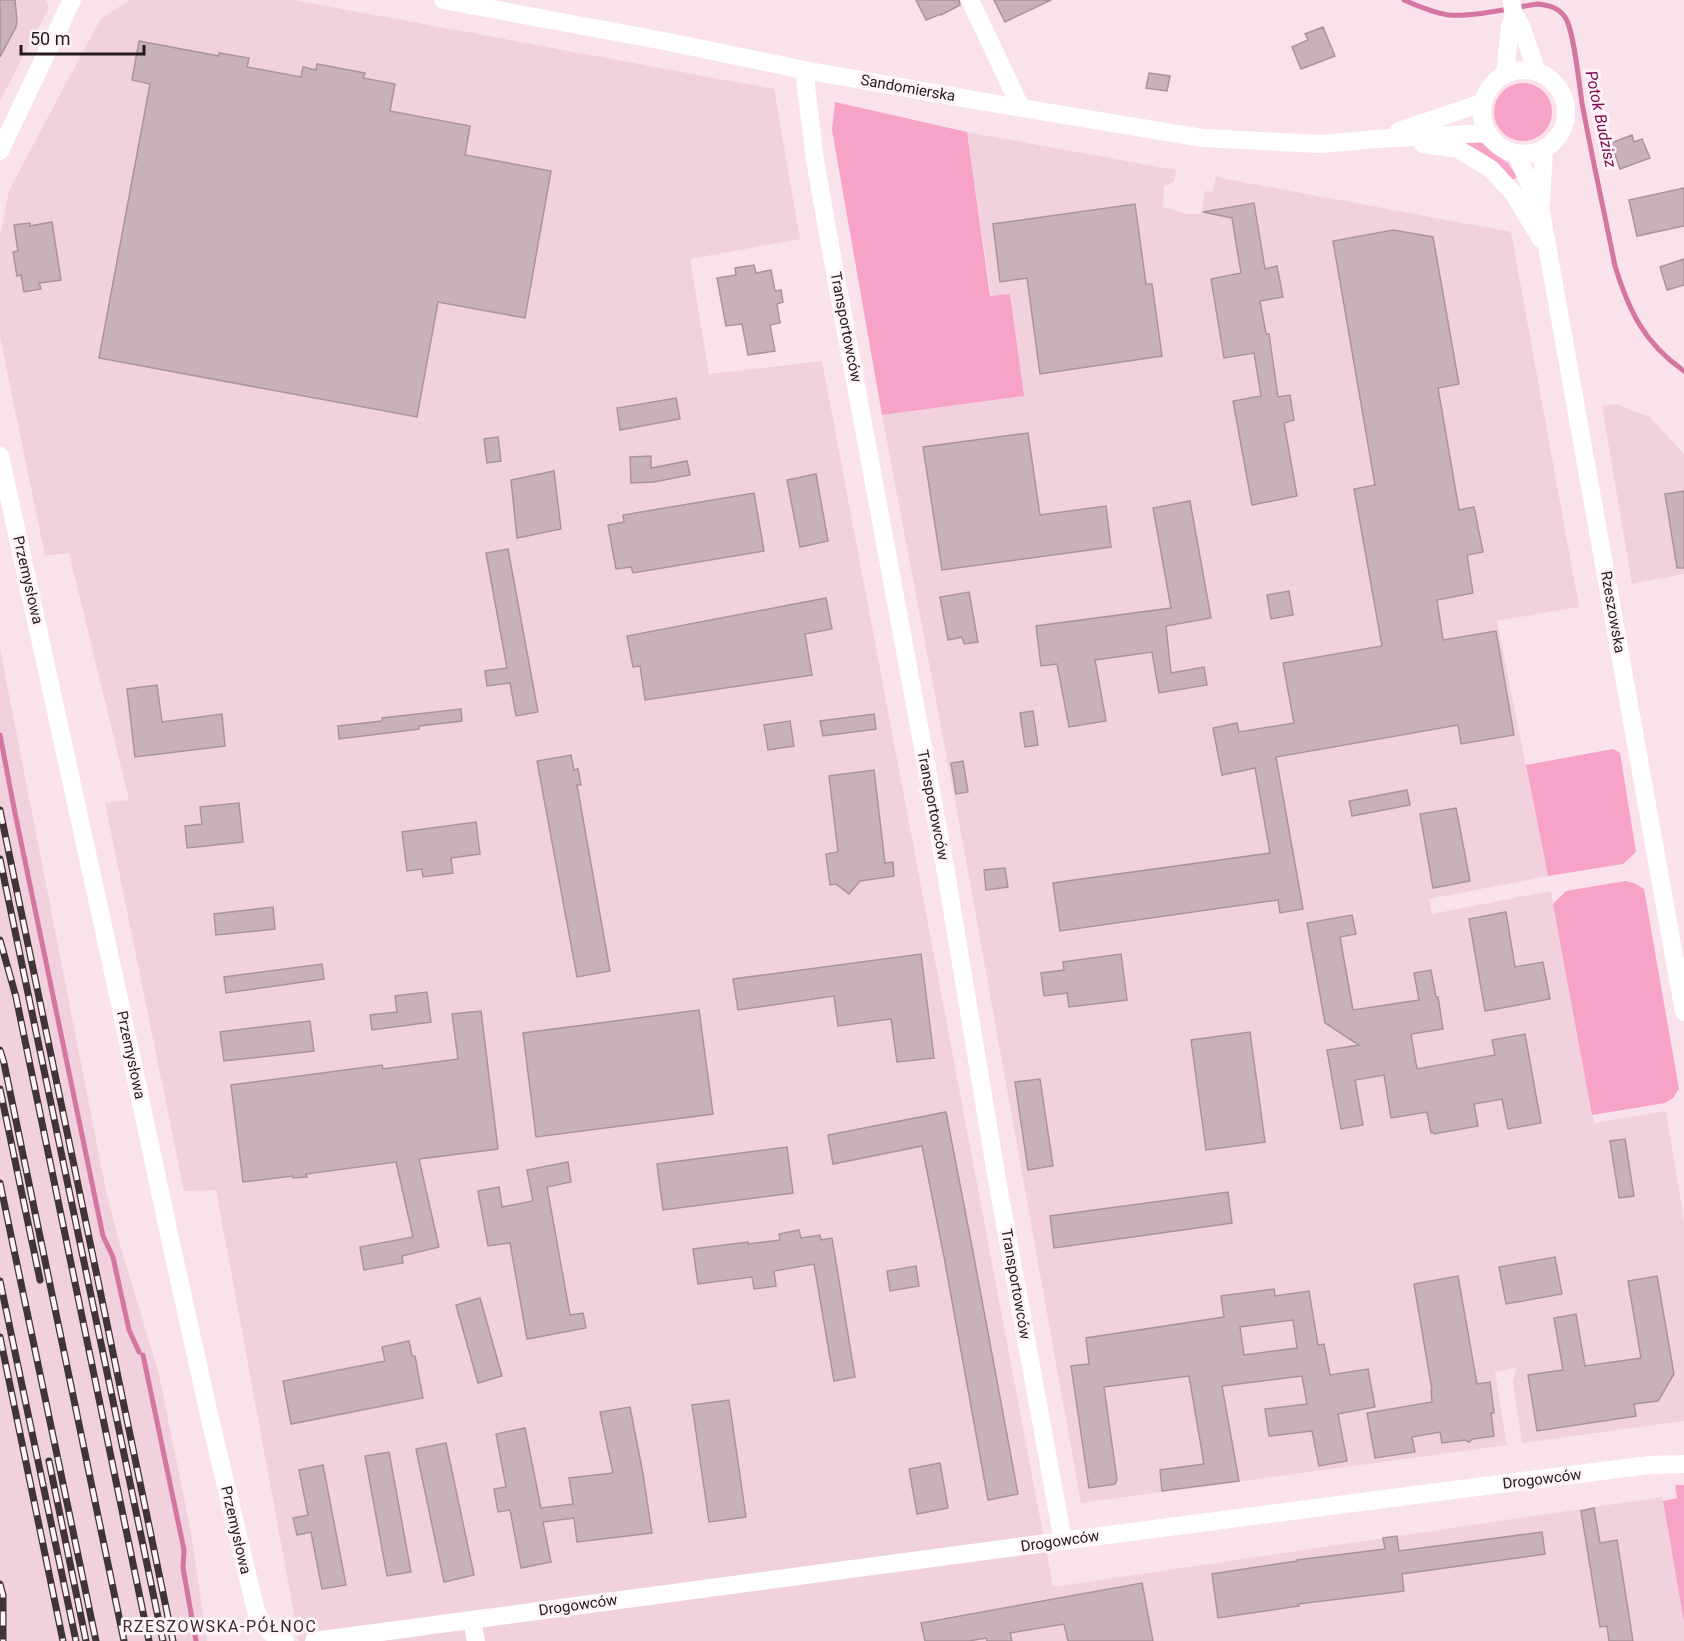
<svg xmlns="http://www.w3.org/2000/svg" width="1684" height="1641" font-family="Roboto,sans-serif">
  <style>
    .built { fill: #f0d1dd }
    .green { fill: #f7a2c7 }
    .lines { fill: none; stroke-linecap: round; stroke-linejoin: round }
    .stream { stroke: #d476a1; stroke-width: 5 }
    .building { fill: #c8b1ba; stroke: #aa949c; stroke-width: 1.5; fill-rule: evenodd }
    .minor { stroke: #fff; stroke-width: 18 }
    .rail-casing { stroke: #3f3539; stroke-width: 7 }
    .rail { stroke: #fef4f8; stroke-width: 4.5; stroke-dasharray: 14; stroke-linecap: butt }
    .labels { text-anchor: middle; dominant-baseline: central; stroke-width: 6; stroke-linejoin: round; paint-order: stroke }
    .street-label { font-size: 15px; fill: #231b1e; stroke: #fef4f8 }
    .water-label { font-size: 16px; font-style: italic; fill: #7f084f; stroke: #fef4f8 }
    .neighbourhood-label { font-size: 16px; letter-spacing: 1.5px; fill: #3a2830; stroke: #fef4f8 }
  </style>
  <rect width="100%" height="100%" fill="#fae2ec"/>
  <path class="built" d="M0,0H45L49,7L0,101Z
    M129,0H294L774,89L800,239L690,259L709,374L822,361L1053,1587L1662,1497L1684,1622V1641H299L216,1190L184,1191L105,803L129,800L69,553L45,556L0,337V237L9,190L100,20Z
    M967,132L1176,170L1174,182L1164,186L1163,207L1186,214H1201L1205,191L1213,192L1216,177L1511,232L1579,607L1497,621L1548,876L1429,899L1432,914L1551,891L1594,1123L1666,1111L1684,1222V1421L1522,1443L1513,1383L1516,1368L1495,1372L1507,1445L1081,1503L962,838L882,415L1024,396L1010,294L991,296Z
    M1616,404L1650,417L1684,454V574L1632,584L1602,406Z
    M0,649L106,1191L119,1241L159,1375L191,1533L207,1641H0Z"/>
  <path class="green" d="M1494 112a29 29 0 1 1 58 0a29 29 0 1 1-58 0Z
    M835,102L967,132L990,296L1010,294L1024,396L882,415L832,130Z
    M1465,139L1479,141L1483,144L1493,153L1508,163L1517,177L1512,180L1465,147Z
    M1613,749L1620,753L1636,852L1623,864L1548,876L1526,765Z
    M1625,881L1634,883L1644,889L1679,1089L1673,1098L1665,1103L1592,1115L1553,904L1566,891Z
    M1675,1485H1684V1622L1663,1501L1677,1498Z"/>
  <g class="lines">
    <path class="stream" d="M1404,0C1418,6 1433,13 1449,15C1474,17 1511,8 1537,4C1548,5 1558,7 1565,17C1574,30 1579,84 1582,103C1592,157 1604,211 1615,266C1629,311 1644,343 1684,371
      M0,735L15,813L103,1236L113,1257L129,1330L139,1352
      M143,1355L184,1550L183,1568L196,1641"/>
  </g>
  <path class="building" d="M0,0H15L17,21L16,27L0,57Z
    M916,0H959L960,5L941,15V14L926,20Z
    M994,0H1051L1005,22Z
    M1323,27L1335,56L1301,69L1292,47L1308,40L1305,34Z
    M139,41L219,56V53L249,58L247,67L301,77L303,67L316,70L317,64L365,73L363,78L395,84L390,111L470,126L465,155L551,171L525,318L438,302L417,417L99,358L150,84L132,80Z
    M1149,73L1170,76L1167,91L1146,88Z
    M1632,135L1634,142L1642,139L1650,158L1620,169L1611,143Z
    M1684,188V226L1637,236L1629,200Z
    M1254,203L1265,269L1277,266L1283,297L1260,301L1266,334H1269L1278,397L1290,395L1294,420L1284,423L1297,496L1252,505L1233,401L1261,396L1254,353L1224,358L1211,279L1241,273L1232,218L1203,212Z
    M1135,204L1146,284H1152L1162,356L1040,374L1027,278L1000,282L993,224Z
    M52,222L61,280L39,283L41,289L24,292L21,275L17,276L13,252L18,251L14,225L30,223V226Z
    M1393,230L1433,237L1459,384L1438,388L1459,510L1474,507L1483,552L1467,555L1473,593L1437,600L1443,640L1496,631L1514,735L1461,744L1458,725L1276,757L1303,909L1280,913L1278,900L1060,931L1053,883L1270,853L1255,768L1222,775L1213,728L1237,723L1239,732L1294,723L1283,663L1382,646L1354,489L1375,485L1333,241Z
    M1684,259V285L1667,290L1660,267Z
    M754,265L756,273L771,270L775,291L781,290L783,302L777,304L780,323L770,325L775,351L748,355L742,324L726,326L717,278L736,275L735,268Z
    M676,398L680,419L620,430L617,408Z
    M1028,433L1040,515L1106,506L1111,547L942,570L923,447Z
    M498,437L501,461L487,463L484,439Z
    M651,456V468L687,461L690,475L654,482L631,483L630,457Z
    M554,471L561,529L517,538L511,480Z
    M816,474L828,541L800,547L787,480Z
    M1684,491V568H1677L1665,494Z
    M754,493L764,551L633,573L631,567L616,569L608,525L624,522L623,515Z
    M1190,501L1211,618L1166,626L1171,673L1204,667L1207,685L1159,693L1152,652L1095,660L1106,721L1069,727L1057,664L1041,666L1036,626L1171,608L1153,508Z
    M508,549L538,712L516,716L510,683L487,686L485,671L507,668L486,553Z
    M1289,591L1293,615L1271,619L1267,595Z
    M969,592L978,642L964,644L962,637L948,640L940,597Z
    M826,598L832,629L805,634L812,675L645,700L640,666L633,667L627,636Z
    M157,685L162,722L222,714L225,746L135,757L127,689Z
    M461,709L462,721L419,726V729L339,739L338,726L382,721V718Z
    M1033,711L1038,745L1025,747L1020,713Z
    M874,714L876,729L823,736L820,721Z
    M790,721L794,746L768,750L764,725Z
    M571,755L574,770L578,769L581,785H577L610,971L577,977L537,761Z
    M963,761L968,792L956,794L951,763Z
    M874,770L885,863L893,862L894,876L860,881L849,894L836,884L830,885L826,854L838,852L829,776Z
    M1407,790L1410,805L1352,816L1349,801Z
    M239,803L243,842L187,848L185,826L202,824L200,807Z
    M1456,808L1470,881L1433,888L1420,814Z
    M476,822L480,854L451,858L453,873L423,877L422,869L407,871L402,832Z
    M1005,868L1008,887L986,890L984,870Z
    M273,907L275,929L216,935L214,914Z
    M1506,912L1515,967L1543,962L1550,999L1485,1011L1469,919Z
    M1352,915L1356,934L1340,937L1353,1010L1419,1000L1414,973L1431,970L1436,997H1438L1443,1029L1411,1034L1417,1069L1495,1055L1492,1040L1525,1034L1541,1123L1508,1129L1502,1099L1474,1104L1478,1126L1434,1134L1433,1132L1431,1133L1427,1112L1391,1118L1384,1075L1355,1080L1363,1125L1341,1129L1327,1050L1359,1045L1325,1023L1307,923Z
    M921,954L934,1058L897,1062L891,1019L838,1026L834,996L738,1010L733,979Z
    M1121,954L1127,1000L1069,1007L1067,993L1044,996L1041,973L1064,970L1063,962Z
    M322,964L324,979L226,993L224,977Z
    M427,992L431,1022L372,1030L370,1015L397,1012L395,996Z
    M699,1010L713,1114L536,1137L523,1033Z
    M481,1011L498,1149L419,1159L439,1247L402,1256L403,1263L364,1270L360,1247L413,1237L396,1162L306,1174L307,1177L293,1178V1176L243,1182L231,1085L382,1065L383,1069L458,1059L452,1014Z
    M310,1021L314,1051L224,1061L220,1032Z
    M1250,1032L1265,1142L1206,1150L1191,1040Z
    M1040,1079L1053,1166L1028,1170L1015,1082Z
    M946,1112L973,1252L1018,1494L988,1500L944,1257L922,1146L833,1164L828,1135Z
    M1625,1139L1634,1196L1619,1198L1610,1141Z
    M787,1147L793,1193L663,1210L657,1164Z
    M568,1162L571,1182L547,1187L570,1315L583,1313L586,1328L527,1339L510,1243L488,1246L478,1191L499,1187L502,1207L533,1201L527,1170Z
    M1228,1192L1232,1223L1054,1248L1050,1216Z
    M799,1230L801,1238L820,1235L821,1240L832,1238L855,1377L834,1381L814,1264L774,1271L776,1286L754,1289L752,1277L698,1284L693,1249L748,1242V1244L780,1240L779,1234Z
    M1555,1257L1562,1294L1506,1304L1499,1267Z
    M916,1266L919,1286L890,1291L887,1271Z
    M1458,1276L1477,1384L1490,1382L1494,1413H1491L1494,1436L1473,1439L1469,1442L1465,1440L1442,1443L1440,1432L1412,1437L1415,1452L1375,1458L1367,1413L1432,1402L1431,1390H1432L1414,1284Z
    M1657,1276L1674,1374L1658,1401L1634,1404L1636,1416L1537,1431L1528,1375L1563,1370L1554,1318L1576,1314L1585,1366L1641,1358L1628,1281Z
    M1274,1289L1275,1296L1309,1291L1318,1345L1324,1344L1330,1375L1368,1369L1375,1407L1338,1414L1347,1461L1319,1466L1312,1431L1269,1436L1265,1409L1307,1404L1302,1376L1222,1386L1239,1481L1162,1491L1160,1470L1204,1464L1189,1376L1104,1387L1117,1480L1115,1484L1089,1488L1071,1366L1089,1364L1086,1338L1224,1317L1221,1296ZM1293,1320L1297,1348L1244,1355L1240,1327Z
    M480,1298L502,1376L478,1383L456,1305Z
    M409,1341L412,1356H415L423,1398L291,1424L283,1381L385,1361L382,1347Z
    M729,1400L746,1517L709,1522L692,1405Z
    M630,1407L643,1474L652,1533L577,1542L574,1518L543,1522L551,1562L521,1568L510,1510L498,1512L494,1489L506,1487L496,1434L525,1428L541,1508L573,1504L569,1478L613,1473L600,1412Z
    M446,1443L474,1575L444,1582L416,1449Z
    M389,1452L411,1572L387,1576L365,1456Z
    M940,1463L948,1508L917,1514L909,1469Z
    M323,1465L346,1585L322,1589L311,1532L297,1535L293,1518L308,1515L299,1470Z
    M1594,1508L1600,1543L1617,1540L1633,1641H1609L1607,1626L1600,1627L1581,1511Z
    M1542,1532L1545,1554L1402,1574L1404,1591L1298,1604L1299,1606L1218,1618L1212,1574L1297,1561V1560L1385,1549L1383,1538L1397,1536L1399,1551Z
    M1142,1583L1153,1641H1068L1064,1624L1010,1633L1012,1641H987L986,1638L969,1641H925L921,1623Z"/>
  <g class="lines">
    <path class="minor" d="M443,0L664,41L804,70L1003,105L1202,138L1320,144L1376,139L1487,133
      M970,0L1021,108
      M1511,0L1514,15L1521,26L1537,72
      M804,70L815,160L832,256L945,867L997,1180L1063,1541
      M1482 112a42 42 0 1 1 84 0a42 42 0 1 1-84 0Z
      M1505,74L1510,26L1514,15
      M1399,131L1482,103
      M1423,144L1458,149L1491,169L1514,194L1541,239
      M0,151L72,0
      M1517,154L1541,212L1684,1012
      M1541,204L1544,150
      M0,456L119,999L169,1234L210,1419L256,1611C262,1624 271,1636 285,1641
      M472,1620L476,1641
      M314,1641L1046,1543L1515,1482L1649,1465L1684,1464"/>
    <g class="rail-casing">
      <path id="rail" d="M0,810L173,1641
        M0,859L163,1641
        M0,940L16,997L149,1641
        M0,1050L4,1063L124,1641
        M0,1089L40,1280
        M0,1183L96,1641
        M0,1281L76,1641
        M0,1337L63,1641
        M49,1461L86,1641
        M0,1584L3,1595V1641"/>
    </g>
    <use href="#rail" class="rail"/>
  </g>
  <g class="labels">
    <g class="street-label">
      <text transform="translate(908 88) rotate(10)">Sandomierska</text>
      <text transform="translate(846 327) rotate(79)">Transportowców</text>
      <text transform="translate(28 580) rotate(77)">Przemysłowa</text>
      <text transform="translate(1613 612) rotate(80)">Rzeszowska</text>
      <text transform="translate(933 805) rotate(79)">Transportowców</text>
      <text transform="translate(131 1055) rotate(78)">Przemysłowa</text>
      <text transform="translate(1016 1284) rotate(80)">Transportowców</text>
      <text transform="translate(1542 1479) rotate(-7)">Drogowców</text>
      <text transform="translate(236 1530) rotate(77)">Przemysłowa</text>
      <text transform="translate(1060 1541) rotate(-8)">Drogowców</text>
      <text transform="translate(578 1605) rotate(-8)">Drogowców</text>
    </g>
    <g class="water-label">
      <text transform="translate(1601 119) rotate(78)">Potok Budzisz</text>
    </g>
    <g class="neighbourhood-label">
      <text x="220" y="1626">RZESZOWSKA-PÓŁNOC</text>
    </g>
  </g>
  <path d="M21 45v9h123v-9" fill="none" stroke="#231b1e" stroke-width="3"/>
  <text x="30" y="45" font-size="18" fill="#231b1e" stroke="#fef4f8" stroke-width="4.5" paint-order="stroke">50 m</text>
</svg>
